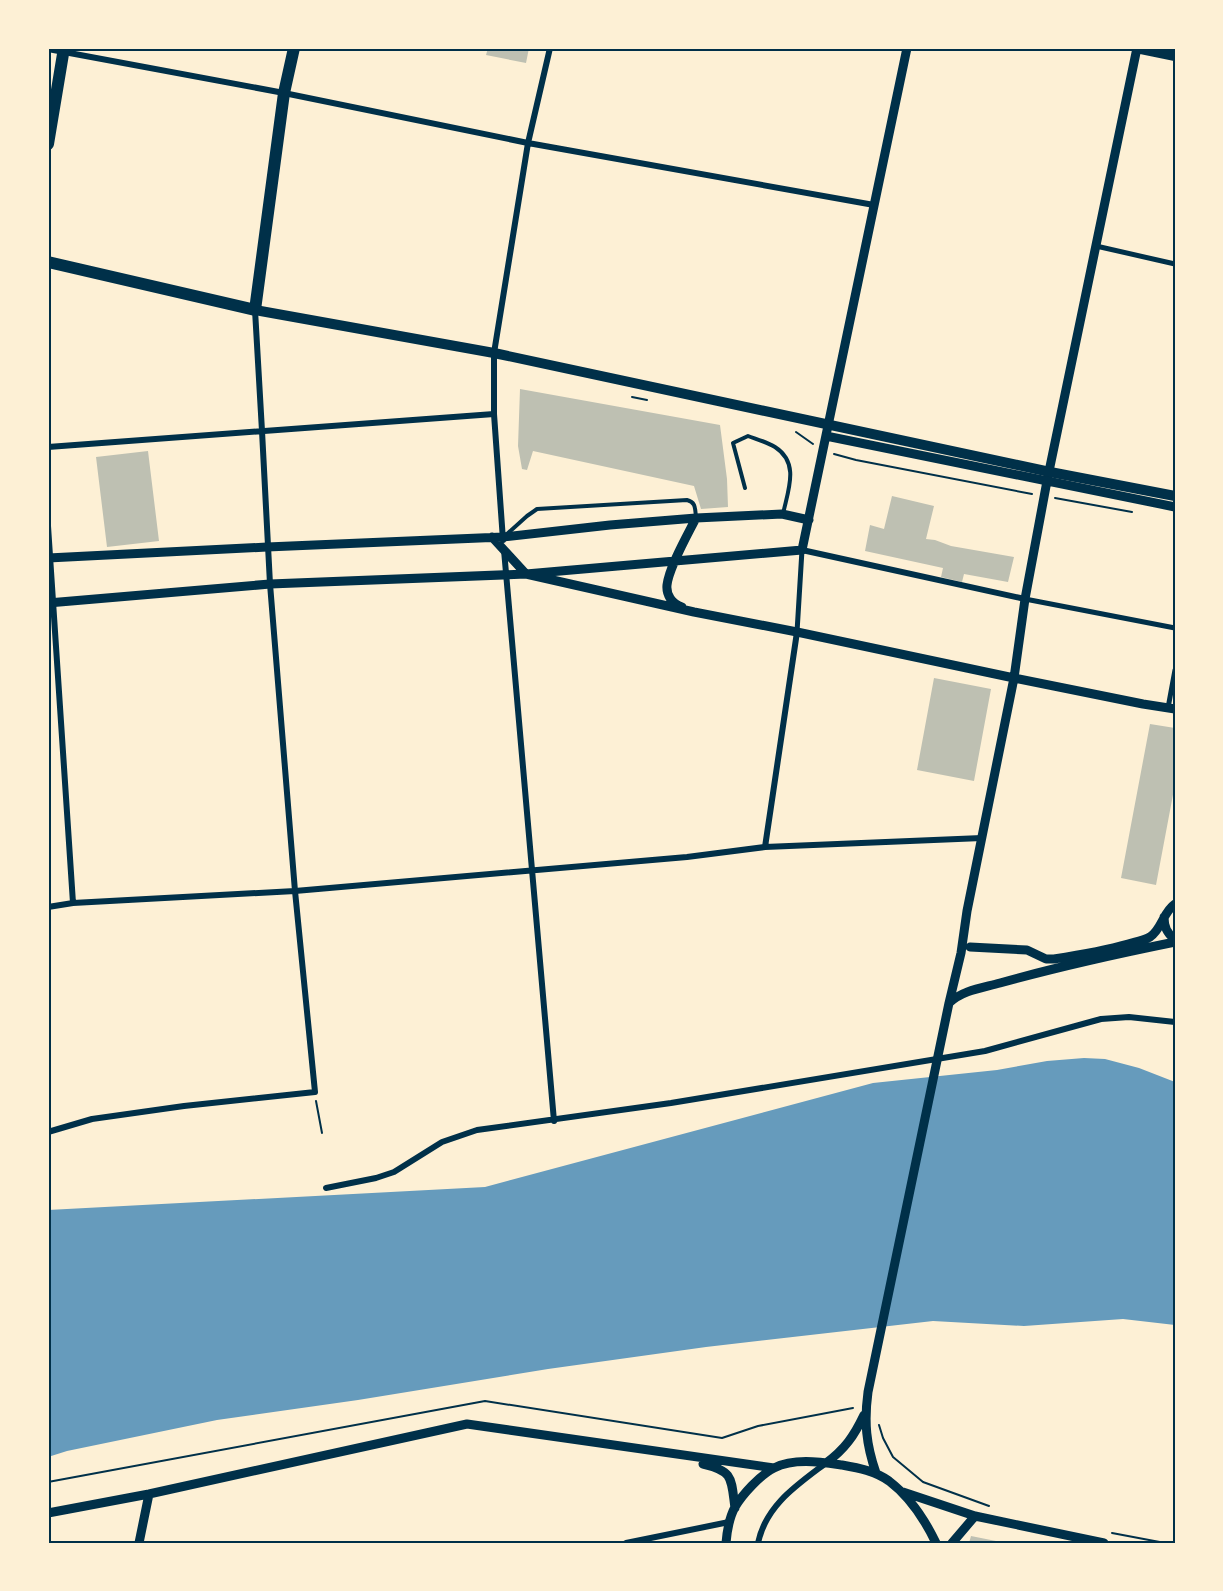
<svg xmlns="http://www.w3.org/2000/svg" width="1223" height="1591" font-family="Montserrat,sans-serif">
  <style>
    .water { fill: #669bbc }
    .building { fill: #bec0b2 }
    .lines { fill: none; stroke-linecap: round; stroke-linejoin: round }
    .path { stroke: #003049; stroke-width: 2 }
    .service { stroke: #003049; stroke-width: 4 }
    .pedestrian { stroke: #003049; stroke-width: 5 }
    .minor { stroke: #003049; stroke-width: 6 }
    .tertiary { stroke: #003049; stroke-width: 9 }
    .secondary { stroke: #003049; stroke-width: 10 }
    .primary { stroke: #003049; stroke-width: 12 }
    .neatline { fill: none; stroke: #003049; stroke-width: 2 }
  </style>
  <rect width="100%" height="100%" fill="#fdf0d5"/>
  <path class="water" d="M1084,1058L1105,1059L1139,1068L1175,1082V1325L1123,1319L1024,1326L933,1321L706,1347L548,1369L358,1400L217,1420L67,1451L48,1457V1210L485,1187L873,1083L997,1070L1047,1061Z"/>
  <path class="building" d="M488,48H529L526,63L486,55Z
    M520,389L720,425L727,479L728,507L701,509L694,486L533,451L527,470L522,469L518,446Z
    M148,451L159,541L107,547L96,457Z
    M892,496L934,506L926,539L935,540L951,546L1014,557L1008,582L964,574L962,582L941,577L943,568L865,551L870,525L884,529Z
    M934,678L991,689L974,781L917,770Z
    M1150,724L1175,728V784L1156,885L1121,878Z
    M971,1536L1001,1542V1543H969Z"/>
  <g class="lines">
    <path class="path" d="M632,397L647,400
      M796,432L813,444
      M834,454L856,460L1032,494
      M1055,498L1132,512
      M316,1101L322,1133
      M879,1425L883,1438L893,1457L923,1482L989,1506
      M48,1482L485,1401L722,1438L758,1426L853,1408
      M1112,1533L1165,1543"/>
    <path class="service" d="M745,488L733,443L748,436C756,439 767,442 775,447C800,463 788,490 783,514
      M507,534L527,516L537,509L687,500C696,502 695,509 696,517"/>
    <path class="pedestrian" d="M1096,246L1175,264
      M1025,599L1175,628
      M797,632L802,550
      M1168,708L1175,670"/>
    <path class="minor" d="M48,49L284,93L528,143L874,205
      M48,447L494,414
      M48,526L73,903
      M503,540L494,414V353L528,143L550,48
      M504,550L554,1121
      M802,550L1025,599
      M765,847L797,632
      M48,907L73,903L295,891L687,857L765,847L982,838
      M48,1132L92,1119L184,1106L315,1092L295,891L270,584L262,431L255,310
      M326,1188L376,1178L394,1172L442,1142L477,1130L671,1103L985,1051L1101,1019L1129,1017L1175,1022
      M626,1543L729,1522
      M758,1543C766,1505 797,1485 826,1463"/>
    <path class="tertiary" d="M826,436L1175,507
      M492,537L526,574L694,612L797,632L1014,678L1143,704L1175,709
      M48,558L267,547L503,537L610,525L696,518L782,514L809,520
      M48,603L270,584L526,574L802,550L907,48
      M682,607C672,604 666,595 667,585C669,567 688,534 696,518
      M1164,917C1164,927 1167,933 1175,940
      M970,947L1027,950L1046,959H1054C1079,955 1103,951 1128,944C1135,942 1143,941 1150,937C1162,929 1163,912 1175,904
      M949,1003C963,990 982,988 1000,983C1057,967 1116,954 1175,942
      M826,1463C845,1449 854,1436 864,1415
      M703,1464C734,1471 731,1479 735,1508
      M876,1473C866,1444 864,1422 868,1392L949,1003L961,953L967,911L1014,678L1025,599L1047,481L1137,48
      M903,1492L975,1516L1104,1543
      M48,1513L149,1494L467,1424L774,1468
      M139,1543L149,1494
      M726,1543C727,1531 729,1518 735,1507C742,1495 760,1475 774,1468C794,1458 820,1462 842,1465C859,1468 875,1471 889,1481C910,1497 925,1520 936,1543
      M952,1543L975,1516"/>
    <path class="secondary" d="M1136,48L1175,56
      M255,310L494,353L1050,472L1175,496"/>
    <path class="primary" d="M48,144L64,48
      M48,262L255,310L284,93L294,48"/>
  </g>
  <rect width="1223" height="1591" fill="none" stroke="#fdf0d5" stroke-width="99"/>
  <rect x="50" y="50" width="1124" height="1492" class="neatline"/>
</svg>
